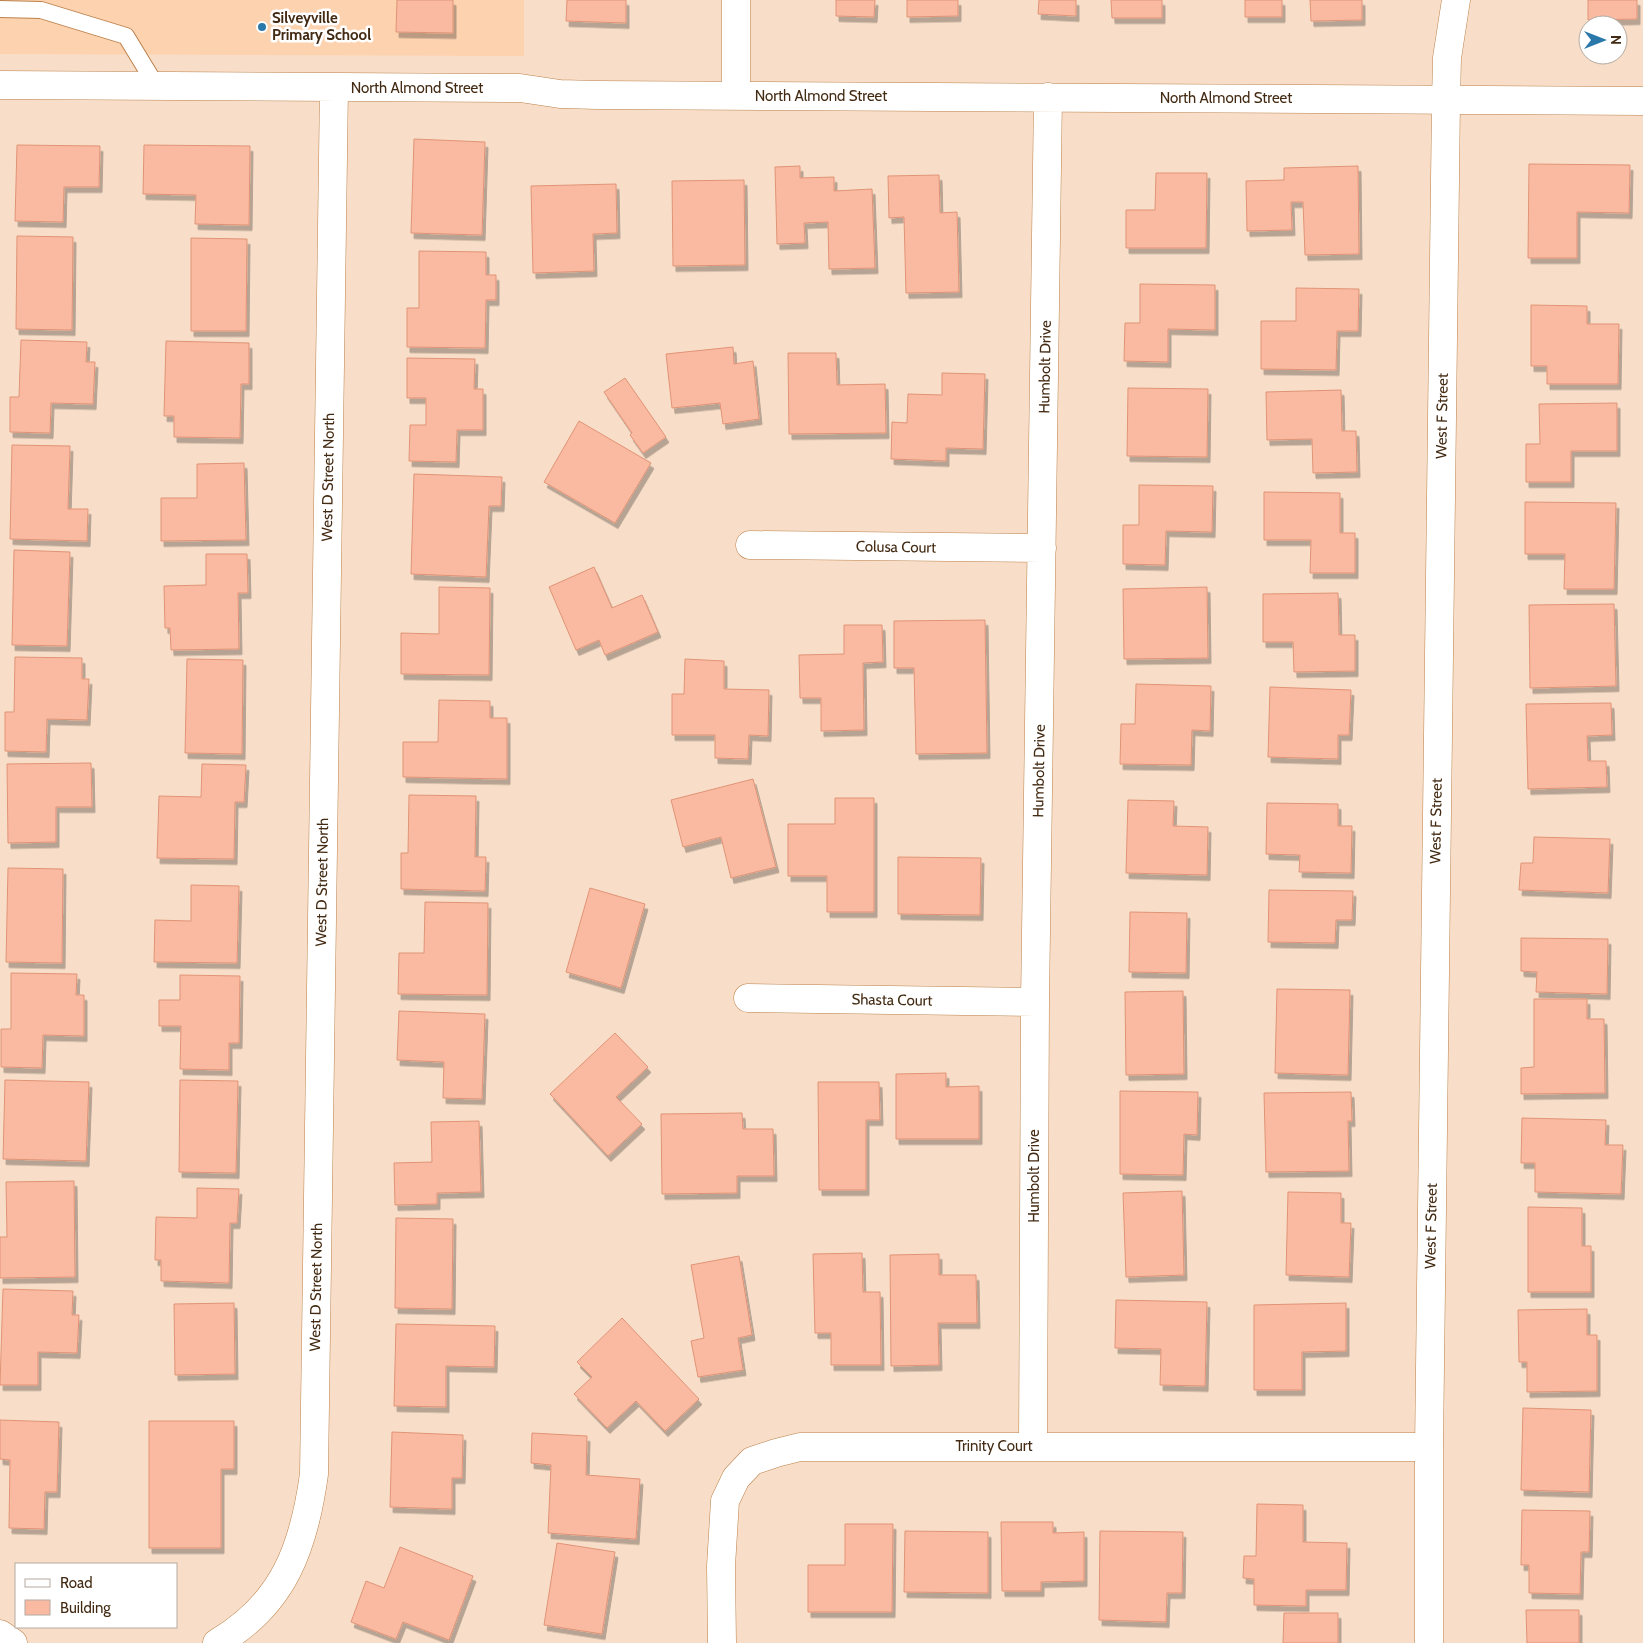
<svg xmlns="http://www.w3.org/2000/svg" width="1643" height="1643" font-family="Cabin,sans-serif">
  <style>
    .built { fill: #fdd2af }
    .building { fill: #fabaa2; stroke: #e09376; filter: url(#shadow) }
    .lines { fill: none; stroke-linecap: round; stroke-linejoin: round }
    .lane-casing { stroke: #bc804a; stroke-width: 18 }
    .street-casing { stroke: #bc804a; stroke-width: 29 }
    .lane { stroke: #fff; stroke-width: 16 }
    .street { stroke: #fff; stroke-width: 28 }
    .poi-dot { fill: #2b79ab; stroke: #fff; stroke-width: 2 }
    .labels { text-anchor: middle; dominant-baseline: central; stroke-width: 5; stroke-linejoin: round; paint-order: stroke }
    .poi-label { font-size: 15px; font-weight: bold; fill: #432a13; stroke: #fff; text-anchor: start }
    .street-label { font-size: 15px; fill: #432a13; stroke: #fff }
  </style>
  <defs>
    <filter id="shadow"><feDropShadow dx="3" dy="5.5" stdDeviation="0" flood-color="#0004"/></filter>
  </defs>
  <rect width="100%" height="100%" fill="#f8dec8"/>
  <path class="built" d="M0,0H524V56L0,54Z"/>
  <path class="building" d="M397,0H453V33L396,32Z
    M567,0H626V23L566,21Z
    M836,0H875L874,17L836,16Z
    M907,0H958V16L907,17Z
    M1039,0H1076V16L1038,14Z
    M1111,0H1162V18H1112Z
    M1245,0H1282V17H1245Z
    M1310,0H1362V20L1311,21Z
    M1588,0H1637V19L1588,20Z
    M414,139L485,142L482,235L411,233Z
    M17,145L100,146L99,187H64L63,222L15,221Z
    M144,145L250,146L249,225L195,224L196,195L143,194Z
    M1529,164L1630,165L1629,213L1577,212V258H1528Z
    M800,166V178L834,177V191L872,189L875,268L829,269L828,222L804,223L805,243L777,244L775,167Z
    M1358,166L1359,254L1305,255L1303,202H1291L1292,230L1247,231L1246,181L1284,180V168Z
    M1156,173H1207L1206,248H1126V210H1155Z
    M939,175L940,213L957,212L959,292L906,293L904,217L889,218L888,176Z
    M744,180L745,265L673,266L672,181Z
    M616,184L617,233L593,234L594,271L533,273L531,186Z
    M17,236L73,237L72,330L16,329Z
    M191,238L247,239L246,331H191Z
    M419,251L486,252V275H496V300H486L485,348L407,347V308H419Z
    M1140,284L1215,285V330L1168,329V362L1124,361L1125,323H1140Z
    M1296,288L1359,289L1358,331H1337L1336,370L1261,369V321H1296Z
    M1531,305L1587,306V324H1619L1618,384H1547V366H1531Z
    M21,340L87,342L86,362H95L93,404L51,403L50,433L10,432V397H19Z
    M166,341L249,343V384H241L240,438L174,437V416H164Z
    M733,347L734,364L753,361L759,419L723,424L720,403L672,408L666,354Z
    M788,353H836L837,385L885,384L886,433L789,434Z
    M407,358L475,359L474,389H483V430H457L456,462L409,461L410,425H426V398H407Z
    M942,373L985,374L983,449L946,448V461L891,459L892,422L907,423L908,394L942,395Z
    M625,378L666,437L643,453L630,435L632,433L604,392Z
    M1128,388L1208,389L1207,457L1127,456Z
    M1341,390L1342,431H1356L1357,472L1313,473L1312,439L1267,440L1266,392Z
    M1617,403V451H1571V482H1526V444H1540L1539,404Z
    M579,421L651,463L615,523L544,482Z
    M12,445L70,446L68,509H88L87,541L10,539Z
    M244,463L246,540L161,541V498H197V464Z
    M414,474L502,477L501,506H489L486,577L411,574Z
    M1139,485L1213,486L1212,532L1166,531L1165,565L1123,564V525H1139Z
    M1264,492L1340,493V533H1355V573H1310L1311,540H1264Z
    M1525,502L1616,503L1614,589H1564L1565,554H1525Z
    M14,550L70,552L67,646L12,645Z
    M206,554H247L248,593H238L239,649L171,650L170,628H165L164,586L206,585Z
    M594,567L612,608L642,595L658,632L605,655L599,640L576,650L549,587Z
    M439,587L490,588L489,675L401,674V633L439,634Z
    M1207,587L1208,658L1124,659L1123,589Z
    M1338,593L1339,635H1355V671L1294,672L1293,642H1263V594Z
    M1614,604L1616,686L1530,688L1529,605Z
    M985,620L987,753L916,754L914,668H894V621Z
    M844,625H882L883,662L863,663L864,730L821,731V698H800L799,655L844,654Z
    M15,657L82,658V679H89L87,720L47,719L46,752L5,751V712H14Z
    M187,659L243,660L242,754L185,753Z
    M685,659L724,661V689L769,690L768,736L749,735L748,759L715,758V735H672V694H684Z
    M1136,684L1211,686L1210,731L1192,730L1191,765L1120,764L1121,724H1135Z
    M1270,687L1351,690L1349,735H1338V759L1268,757Z
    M439,700L490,701V718H507V779L403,777V742H438Z
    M1611,703L1612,735L1587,736L1588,761H1606L1607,787L1528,789L1526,704Z
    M91,763L92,807H56V842L8,843L7,764Z
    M202,764L246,765L244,802H235L234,859L157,858L159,796L201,797Z
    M753,779L776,867L731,878L721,837L683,847L671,800Z
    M409,795L476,796L475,857H486L485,891L401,889V853H408Z
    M835,798H874V912H827V876H788V824H835Z
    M1128,800L1174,801L1173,826L1208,827L1207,875L1126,873Z
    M1267,803L1338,804V826H1352L1351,873L1299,872L1300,855L1266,854Z
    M1534,837L1610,839L1608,893L1519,890L1521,863H1533Z
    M898,857L981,858L980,915L898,914Z
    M8,868L63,869L62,963L6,962Z
    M191,885L239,886L237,963L154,962L155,920L191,921Z
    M590,888L645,904L621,988L566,972Z
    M1269,890L1353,891L1352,920H1336L1335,943L1268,942Z
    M425,902L488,903L487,995L398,994L399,953H424Z
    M1130,912L1187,913L1186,973L1129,972Z
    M1521,938L1608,939L1607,994L1536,992L1537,972L1521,971Z
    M11,973L77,974L76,995H84V1036L43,1035L42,1068L1,1067V1029H11Z
    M180,975L240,976L239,1043H229V1070L180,1069L181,1026H159V1000H180Z
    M1277,989L1350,990L1348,1075L1275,1073Z
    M1183,991L1184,1074L1126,1075L1125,992Z
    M1534,999H1587V1019H1604L1605,1093L1521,1094V1068L1534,1067Z
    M399,1011L485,1014L482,1099L443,1098L444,1062L397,1060Z
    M615,1033L648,1067L616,1097L642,1124L608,1156L550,1094Z
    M946,1073V1087L979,1086V1139H896V1074Z
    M5,1080L89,1082L86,1161L3,1159Z
    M180,1080L238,1081L236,1173L179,1172Z
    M818,1082H879L880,1120H866V1190H819Z
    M1120,1091L1198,1092L1197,1135L1184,1134L1183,1175L1120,1174Z
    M1351,1092L1352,1121H1348L1349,1171L1266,1172L1264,1093Z
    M742,1113L743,1129H773L774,1176H737V1193L662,1194L661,1114Z
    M1522,1118L1606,1120L1605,1145H1623L1621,1194L1535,1192V1163H1521Z
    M479,1121L481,1192L437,1193V1204L395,1205L394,1163L432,1162L431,1122Z
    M74,1181L75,1277L0,1278V1237H7L6,1182Z
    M197,1188L239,1189L237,1223H230L229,1283L161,1281V1260H155L156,1217L197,1218Z
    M1182,1191L1184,1275L1126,1277L1123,1193Z
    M1288,1192L1341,1193V1223H1351L1349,1277L1286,1275Z
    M1528,1207L1582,1208V1246H1591V1292H1528Z
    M396,1218L453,1219L452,1309L395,1308Z
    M862,1253L863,1292H880L881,1365H831V1333H815L813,1254Z
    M939,1254V1275H976L977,1323H938L939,1365L891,1366L890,1255Z
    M739,1256L752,1335L738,1338L743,1370L698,1377L691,1341L704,1338L691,1265Z
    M3,1289L73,1291L72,1315H79L77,1353L38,1352V1385H0Z
    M1116,1300L1207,1302L1205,1386L1160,1385L1161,1349L1115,1348Z
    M234,1303L235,1374L175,1375L174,1304Z
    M1346,1303V1351L1302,1352V1390H1254V1305Z
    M1587,1309V1335H1597V1391L1527,1392V1362H1519L1518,1310Z
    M622,1318L699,1399L665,1431L636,1401L607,1428L574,1394L592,1377L577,1362Z
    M396,1324L495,1326L494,1367L446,1366V1407L394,1406Z
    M1523,1408L1591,1410L1589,1492L1521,1490Z
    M0,1420L59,1422L57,1492H45L44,1529L9,1528L10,1460L0,1459Z
    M149,1421H234V1469H221V1548H149Z
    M392,1432L463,1435L462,1478H452V1509L390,1507Z
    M532,1433L587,1436L586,1475L640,1479L636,1539L548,1533L551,1465L531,1463Z
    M1257,1504L1303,1505V1542L1347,1543L1346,1590H1306V1606L1254,1605V1579L1243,1578L1244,1556H1256Z
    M1522,1510L1590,1511L1589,1552H1581L1580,1594L1529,1593V1565H1521Z
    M1001,1522H1053V1533L1084,1532V1581L1041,1582V1591H1002Z
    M845,1524H893L892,1612H808V1565H845Z
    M905,1531L988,1532V1593L904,1592Z
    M1100,1531L1183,1532L1182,1593H1167L1166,1622L1099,1620Z
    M557,1543L615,1552L602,1634L544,1625Z
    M400,1547L473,1576L449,1640L403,1622L396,1639L351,1622L366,1581L384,1588Z
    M1526,1610H1579V1643H1527Z
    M1284,1613H1338V1643H1283Z"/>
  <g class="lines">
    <g class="lane-casing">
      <path id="lane" d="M0,9L41,10L126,36L157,87"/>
    </g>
    <g class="street-casing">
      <path id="street" d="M0,85L520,88L560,94L598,95L1643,101
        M736,96V0
        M750,545L1042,548
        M748,998L1035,1002
        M1033,1446L1035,1002L1048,97
        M0,1634L13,1643
        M217,1643C284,1604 304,1547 314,1474L334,88
        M722,1643L721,1566L725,1501L736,1478L752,1461L776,1453L800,1447H1429
        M1429,1643V1447L1446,101L1447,58L1456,0"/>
    </g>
    <use href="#lane" class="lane"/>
    <use href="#street" class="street"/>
  </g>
  <circle class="poi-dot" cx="262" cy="27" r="5"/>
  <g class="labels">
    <g class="poi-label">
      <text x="272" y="18">Silveyville<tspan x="272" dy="17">Primary School</tspan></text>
    </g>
    <g class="street-label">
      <text x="417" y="88">North Almond Street</text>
      <text x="821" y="96">North Almond Street</text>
      <text x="1226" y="98">North Almond Street</text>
      <text transform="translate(1045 367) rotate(-89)">Humbolt Drive</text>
      <text transform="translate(1442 416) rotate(-89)">West F Street</text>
      <text transform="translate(328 477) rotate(-89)">West D Street North</text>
      <text transform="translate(896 547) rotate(1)">Colusa Court</text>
      <text transform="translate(1039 771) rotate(-89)">Humbolt Drive</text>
      <text transform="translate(1436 821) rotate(-89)">West F Street</text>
      <text transform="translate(322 882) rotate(-89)">West D Street North</text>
      <text transform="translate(892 1000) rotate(1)">Shasta Court</text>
      <text transform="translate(1034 1176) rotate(-90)">Humbolt Drive</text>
      <text transform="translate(1431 1226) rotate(-89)">West F Street</text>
      <text transform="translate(316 1287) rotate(-89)">West D Street North</text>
      <text x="994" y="1446">Trinity Court</text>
    </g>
  </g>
  <rect x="15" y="1563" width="162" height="65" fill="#ffffff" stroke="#b4aaa1"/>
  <rect x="25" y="1579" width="25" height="8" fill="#ffffff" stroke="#b4aaa1"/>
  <text x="60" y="1588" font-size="15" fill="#432a13">Road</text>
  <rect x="25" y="1600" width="25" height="15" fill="#fabaa2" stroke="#b4aaa1"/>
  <text x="60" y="1613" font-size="15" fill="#432a13">Building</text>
  <g transform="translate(1603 40) rotate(90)"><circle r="24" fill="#ffffff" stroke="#b4aaa1"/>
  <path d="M0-4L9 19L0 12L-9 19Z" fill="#2b79ab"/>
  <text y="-8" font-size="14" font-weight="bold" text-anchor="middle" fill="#432a13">N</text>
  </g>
</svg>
